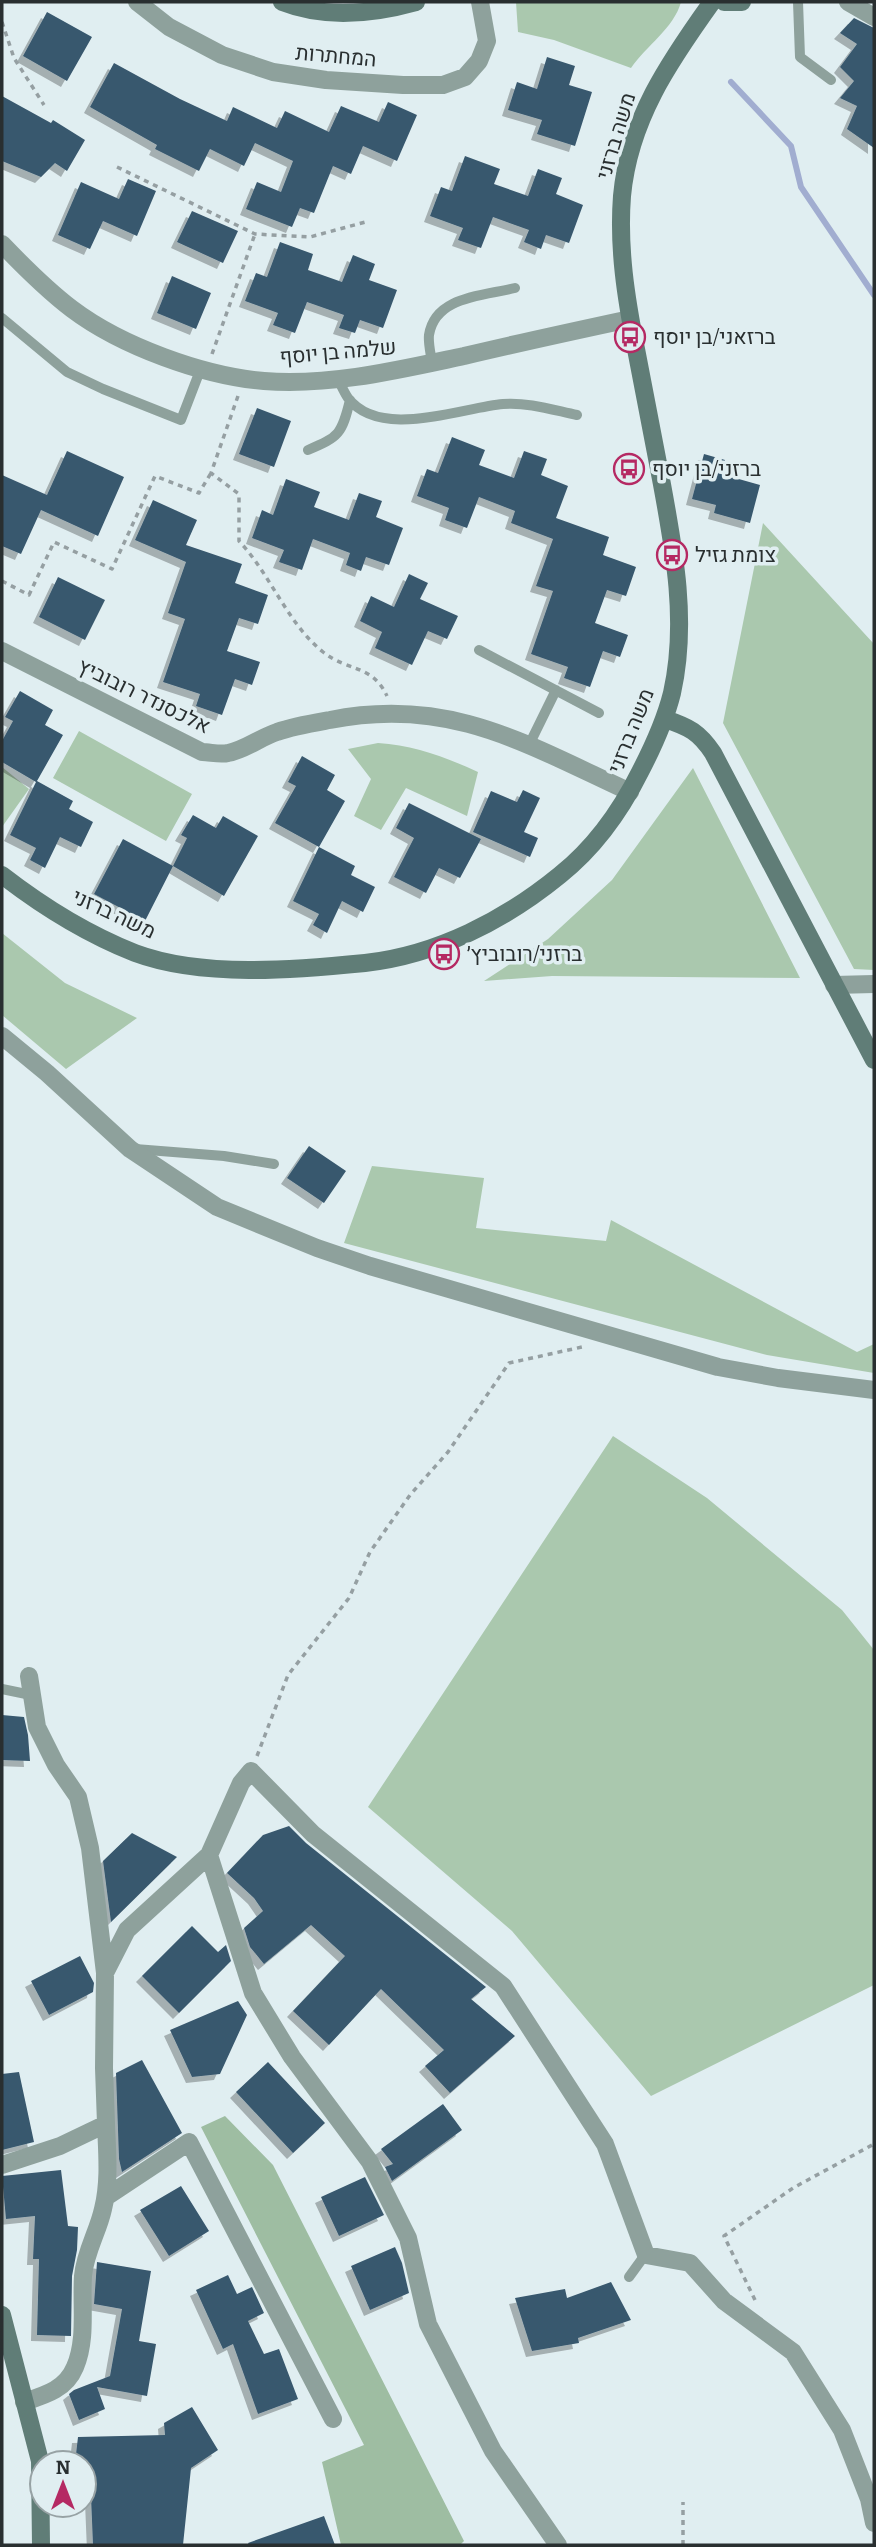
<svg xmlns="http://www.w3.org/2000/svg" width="876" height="2547" font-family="Bitter,Heebo,serif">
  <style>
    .green { fill: #aac8ae }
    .forest { fill: #9ebda2 }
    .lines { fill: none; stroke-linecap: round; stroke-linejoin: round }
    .stream { stroke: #a1add0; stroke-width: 6 }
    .building { fill: #39586e; filter: url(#shadow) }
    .path { stroke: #959fa2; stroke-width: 3.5; stroke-dasharray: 5 5; stroke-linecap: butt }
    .lane { stroke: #8ea19c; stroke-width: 10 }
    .street { stroke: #8ea19c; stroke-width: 18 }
    .secondary { stroke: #607d77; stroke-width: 18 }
    .labels { text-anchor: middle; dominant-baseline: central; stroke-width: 7; stroke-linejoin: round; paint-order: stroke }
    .street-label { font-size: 21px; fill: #292f30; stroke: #e0eef1 }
    .poi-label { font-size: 21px; fill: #292f30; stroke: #e0eef1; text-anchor: start }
  </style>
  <defs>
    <filter id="shadow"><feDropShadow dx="-6" dy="6" stdDeviation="0" flood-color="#0004"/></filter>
  </defs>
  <rect width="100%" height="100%" fill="#e0eef1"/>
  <path class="green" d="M516,2H681C674,28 646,46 631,68L554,40L518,32Z
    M763,523L874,644V970L854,969L723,723Z
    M79,731L192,794L166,841L53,778Z
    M378,743C414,745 445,757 478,772L467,816L406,788L381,830L354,816L371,779L348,749Z
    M2,767L29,789L2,827Z
    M693,768L800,978L552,976L484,981L548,939L612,880Z
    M2,933L65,983L137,1018L66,1069L2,1015Z
    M372,1166L484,1178L476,1228L606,1241L611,1220L857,1352L874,1344V1373L767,1355L344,1243Z
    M613,1436L707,1498L842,1610L874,1650V1985L651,2096L512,1931L368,1807Z"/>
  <path class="forest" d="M225,2116L273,2165L464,2541L460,2545H341L322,2462L364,2445L201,2127Z"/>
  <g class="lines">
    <path class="stream" d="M731,82L791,146L801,187L874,295"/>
  </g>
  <path class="building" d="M47,12L92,37L67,81L23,56Z
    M854,18L874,28V148L847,129L857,106L840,98L854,81L840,67L857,44L840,33Z
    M547,57L575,66L569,85L592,92L575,146L537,134L542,120L508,110L517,82L537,89Z
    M114,63L180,99L227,121L233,107L277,128L285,111L329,132L341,106L379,122L388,102L417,115L397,161L363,146L351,174L333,166L314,213L300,208L292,227L246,209L257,182L281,192L293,161L255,143L244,166L210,149L199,171L155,149L157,145L90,107Z
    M2,96L51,123L53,120L85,140L67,171L55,163L41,177L2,161Z
    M465,156L500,169L494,184L528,196L538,169L562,178L556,194L583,205L569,243L546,235L541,249L524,242L529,230L493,217L481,248L458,240L463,228L430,216L441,187L452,191Z
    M128,179L156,191L137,236L103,221L90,249L58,235L81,182L119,199Z
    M192,211L238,231L223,263L177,242Z
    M280,242L313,254L308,270L342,282L353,255L375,264L369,280L397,290L383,328L360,320L355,333L339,328L344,315L307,302L295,333L273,325L278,313L245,301L256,273L267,277Z
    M172,276L211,293L196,329L157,313Z
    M257,408L291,421L274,467L239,454Z
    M452,437L485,450L479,465L514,478L524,451L547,459L541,475L568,486L556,518L609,537L603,555L636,567L626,596L607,590L595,623L628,635L620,657L603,651L590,687L564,678L568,667L531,654L553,591L536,586L553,539L511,523L515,511L479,497L467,528L445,520L449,508L417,496L427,469L438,473Z
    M67,451L124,477L98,536L41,510L21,554L2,546V475L47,495Z
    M704,454L725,460L721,474L760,485L750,523L714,513L716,505L692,499Z
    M286,479L320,492L314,507L349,520L359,493L382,501L376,517L403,528L389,565L366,557L361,571L346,565L350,553L313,539L302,570L279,562L284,550L252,538L262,510L273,515Z
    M153,500L197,520L186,545L242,564L235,583L268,595L258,624L239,618L227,651L260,662L252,685L235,679L222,715L196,706L200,694L163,682L185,619L168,613L186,562L135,540Z
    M409,574L428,583L420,599L458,616L447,639L428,631L412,665L375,648L382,632L360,621L371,596L394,607Z
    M58,577L105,600L85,640L39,617Z
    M20,691L53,710L45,725L63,735L37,781L73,801L69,809L93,822L81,847L60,837L45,868L30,860L36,848L10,835L36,782L2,762V741L13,721L5,717Z
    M302,756L335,775L327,790L345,801L319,847L275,823L296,786L288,782Z
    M523,790L540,798L524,832L538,838L530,857L473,832L491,791L517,802Z
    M409,803L481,839L460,878L439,868L426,893L394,877L414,838L396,828Z
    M193,815L216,828L223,816L258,836L224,896L173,866L187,838L181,835Z
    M123,839L173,866L145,921L94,894Z
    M319,847L355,866L351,875L375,887L363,912L342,901L327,933L313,925L319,914L293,901Z
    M309,1146L346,1171L324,1203L287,1178Z
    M2,1715L24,1717L28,1735L30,1761L2,1760Z
    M289,1826L306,1843L486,1987L471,1999L515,2036L450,2093L425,2066L444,2050L381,1989L329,2045L293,2011L345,1956L311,1925L264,1964L250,1947L244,1928L263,1911L254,1898L227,1873L263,1835Z
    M132,1833L177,1857L111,1922L103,1861Z
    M192,1926L218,1952L226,1945L231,1961L179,2013L142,1976Z
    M80,1956L94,1983L93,1992L49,2015L31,1981Z
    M238,2001L247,2015L220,2074L192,2077L170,2030Z
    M142,2060L182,2133L122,2172L119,2159L116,2073Z
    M268,2062L325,2123L293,2153L236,2092Z
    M19,2072L34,2142L2,2150V2074Z
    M443,2104L462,2130L392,2181L385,2167L393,2164L381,2149Z
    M61,2170L68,2226L78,2227L77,2250L72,2276L71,2336L37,2335L39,2259H33L35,2216L6,2219L2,2176Z
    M365,2177L384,2215L339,2236L321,2197Z
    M181,2186L209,2231L169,2256L140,2210Z
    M395,2247L402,2263L409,2293L370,2310L351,2266Z
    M97,2262L151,2271L139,2341L156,2344L147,2396L97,2387L105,2409L79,2420L69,2394L74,2390L110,2376L122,2309L94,2304Z
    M228,2275L237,2294L252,2287L264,2313L248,2321L264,2354L279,2349L298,2399L258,2414L233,2344L223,2349L196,2290Z
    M611,2282L631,2320L578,2338L579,2343L532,2351L515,2298L565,2289L567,2298Z
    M192,2407L218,2450L191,2468L183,2545H93L90,2472L84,2473V2463H75L78,2437L165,2435L164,2423Z
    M324,2516L335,2545H249L248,2543Z"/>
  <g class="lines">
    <path class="path" d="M2,22L14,58L44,105
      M117,167L255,234L310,237L369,221
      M212,354L255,234
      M238,396L211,473L239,494V541C271,575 287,623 323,652C348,672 372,664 387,696
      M2,581L29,595L54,542L112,569L155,476L199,493L211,473
      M257,1756L288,1675L349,1598L370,1552L410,1495L448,1452L509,1363L582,1347
      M755,2300L724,2236L793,2188L874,2144
      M683,2545V2502"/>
    <path class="lane" d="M798,2L800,57L831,80
      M2,318L67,372L103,389L181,420L201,368
      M432,363C431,354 428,344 429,335C435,296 483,296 515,288
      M338,379C341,385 344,392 348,398C380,440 460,408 503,404C528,402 553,410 577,415
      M308,450C339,437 342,434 350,400
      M479,650L599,713
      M529,745L556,690
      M135,1149L224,1156L274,1164
      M2,1689L31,1695
      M629,2277L645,2255"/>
    <path class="street" d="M137,2L169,27L222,55L273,72L326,80L403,85H443L465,77L479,61L487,41L480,2
      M848,2L874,17
      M2,244C24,267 47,290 72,309C121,346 203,376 264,381C332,386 398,370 464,356C519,343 574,331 630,319
      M2,651L202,752C210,752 220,755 228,753C245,750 261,737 277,732C294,726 313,723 330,720C449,696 526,744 630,792
      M834,985L874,984
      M2,1036L47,1073L130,1149L217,1207L317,1248L370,1266L718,1367L778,1378L874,1390
      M29,1676L37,1727L56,1765L78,1797L90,1848L105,1973
      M2,2165L60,2146L106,2124L104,2068L105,1973L127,1930L209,1855
      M106,2197L189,2142L333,2419
      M24,2402C46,2395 66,2389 75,2367C87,2339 81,2306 83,2276C85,2252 98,2232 103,2209C110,2181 107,2152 106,2124
      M558,2545L493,2451L428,2324L408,2238L370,2162L292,2057L253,1993L209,1855L241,1783L251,1771L313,1834L503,1986L605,2144L646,2255L690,2263L724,2301L793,2352L842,2430L869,2499L874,2523"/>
    <path class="secondary" d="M282,2C325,19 373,14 416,2
      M724,2H742
      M665,719C689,727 699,732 713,753L874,1060
      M2,875C42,906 87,934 135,953C202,978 295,970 365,963C437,955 505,920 560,875C595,847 620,812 640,772C653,747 665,721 672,693C688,622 674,549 661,479C653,436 644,392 636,349C626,298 618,248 622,196C629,120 669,62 712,2
      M2,2315L40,2461L41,2545"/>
  </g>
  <defs>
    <g id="bus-ring" transform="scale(1.575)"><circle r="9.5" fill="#e0eef1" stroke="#b52963" stroke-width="1.5"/><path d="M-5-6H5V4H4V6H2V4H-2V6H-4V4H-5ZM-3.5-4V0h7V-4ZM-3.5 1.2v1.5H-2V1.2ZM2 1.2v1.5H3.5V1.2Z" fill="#b52963"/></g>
  </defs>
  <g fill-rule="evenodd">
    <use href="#bus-ring" x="630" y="337"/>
    <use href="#bus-ring" x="629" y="469"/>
    <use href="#bus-ring" x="672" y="555"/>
    <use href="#bus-ring" x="444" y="954"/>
  </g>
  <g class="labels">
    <g class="street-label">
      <text transform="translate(336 56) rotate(5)">המחתרות</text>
      <text transform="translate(616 136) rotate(-73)">משה ברזני</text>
      <text transform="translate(338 352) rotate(-5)">שלמה בן יוסף</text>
      <text transform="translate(144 696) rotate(26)">אלכסנדר רובוביץ</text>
      <text transform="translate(631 731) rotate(-68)">משה ברזני</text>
      <text transform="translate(114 914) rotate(25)">משה ברזני</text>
    </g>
    <g class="poi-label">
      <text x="653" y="337">ברזאני/בן יוסף</text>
      <text x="652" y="469">ברזני/בן יוסף</text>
      <text x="695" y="555">צומת גזיל</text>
      <text x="467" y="954">ברזני/רובוביץ׳</text>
    </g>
  </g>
  <rect width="876" height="2547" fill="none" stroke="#292f30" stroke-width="7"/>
  <g transform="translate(63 2484)"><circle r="33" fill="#e0eef1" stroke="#97a2a4" stroke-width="2"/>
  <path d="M0-5L12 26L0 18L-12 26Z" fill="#b52963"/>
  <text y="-10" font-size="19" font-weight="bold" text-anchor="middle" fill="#292f30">N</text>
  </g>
</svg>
